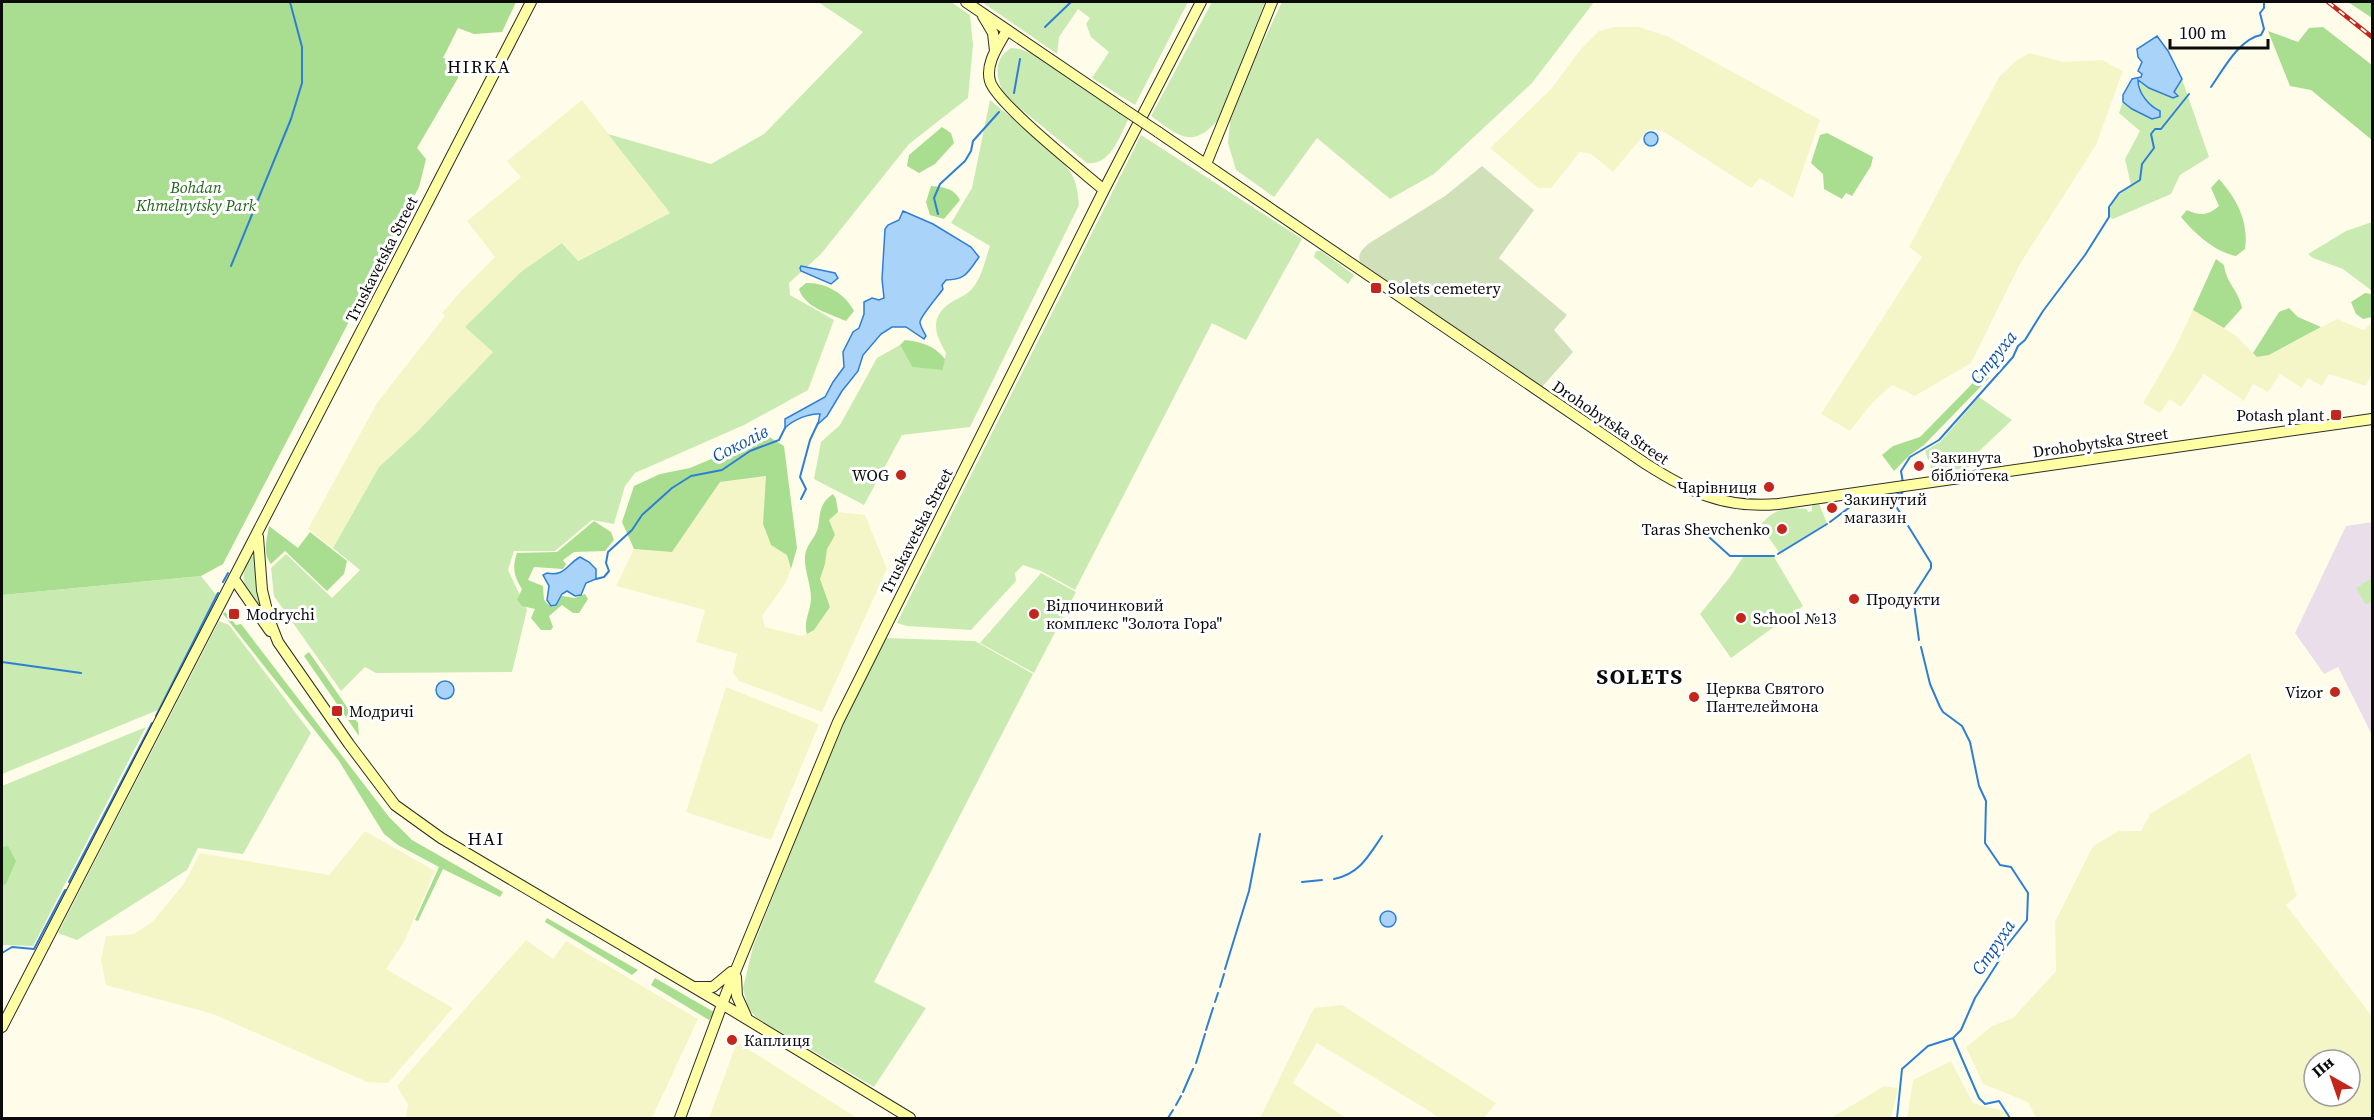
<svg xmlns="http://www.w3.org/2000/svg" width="2374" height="1120" font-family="'Source Serif 4',serif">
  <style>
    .industrial { fill: #ebdeeb }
    .farmland { fill: #f5f6c8; fill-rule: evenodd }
    .green { fill: #c9ebb1 }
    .forest { fill: #a9dd8f }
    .cemetery { fill: #d0e1ba }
    .water { fill: #aad3fa; stroke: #2d7fd6; stroke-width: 1.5 }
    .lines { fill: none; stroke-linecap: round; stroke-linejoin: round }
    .stream { stroke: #2d7fd6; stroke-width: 2 }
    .secondary-casing { stroke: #2d2d2d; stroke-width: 12 }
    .secondary { stroke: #ffffa4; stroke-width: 10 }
    .rail-casing { stroke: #c3261b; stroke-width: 4.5 }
    .rail { stroke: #fff; stroke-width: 2; stroke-dasharray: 7; stroke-linecap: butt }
    .secondary-bridge-casing { stroke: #2d2d2d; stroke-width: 12; stroke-linecap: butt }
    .secondary-bridge { stroke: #ffffa4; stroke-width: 10 }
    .poi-dot { fill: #c3261b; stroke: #fff; stroke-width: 2 }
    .labels { text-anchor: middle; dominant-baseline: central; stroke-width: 6; stroke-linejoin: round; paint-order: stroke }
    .park-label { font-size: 16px; font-style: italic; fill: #206618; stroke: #fff }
    .street-label { font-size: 16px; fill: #0b0b0b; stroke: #fff }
    .poi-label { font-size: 16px; fill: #0b0b0b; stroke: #fff; text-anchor: start }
    .neighbourhood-label { font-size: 18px; letter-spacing: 1.5px; fill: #0b0b0b; stroke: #fff }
    .water-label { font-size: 18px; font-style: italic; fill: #0e51a3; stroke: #fff }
    .district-label { font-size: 22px; font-weight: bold; letter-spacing: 1.5px; fill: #0b0b0b; stroke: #fff }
  </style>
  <rect width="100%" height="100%" fill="#fffde9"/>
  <path class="industrial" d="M2372,522V735L2338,667L2324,674L2295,633L2346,526Z"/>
  <path class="farmland" d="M1614,27H1639L1667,36L1820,120L1793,198L1760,178L1751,188L1661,130H1648L1613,172L1591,154L1580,152L1551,188H1538L1490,148L1551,89L1581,49L1599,31Z
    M2030,53L2063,62L2102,60L2123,71L2096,145L2020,264L1971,363L1915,396L1892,385L1872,403L1850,431L1821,414L1922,257L1909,247L1999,77L2017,60Z
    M582,100L670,213L577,261L563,243L493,352L418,431L379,467L333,548L308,529L377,403L445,316L442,313L462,290L495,257L467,221L521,177L507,161Z
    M2193,310L2235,335L2257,357L2269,355L2337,319L2364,330L2372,322V373L2366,386L2329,374L2322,386L2308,378L2302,388L2280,374L2268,392L2253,384L2244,401L2204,374L2181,407L2170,399L2160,413L2143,403L2175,348Z
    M767,476L763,524L771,545L788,555L791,569L785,584L762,616L765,627L802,636L814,630L820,579L825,564L827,549L835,535L829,520L838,512L865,515L887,569L822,712L739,681L733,673L737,654L696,642L705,610L616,586L634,549L672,552L720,482Z
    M726,687L819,724L771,840L686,812Z
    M2250,753L2297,896L2286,905L2372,1016V1118H2036L2028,1102L1983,1084L1966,1047L1992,1026L2013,1018L2056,971L2055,922L2093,846L2119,831H2141L2150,814ZM2314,1060H2350V1096H2314Z
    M365,831L435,871L404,942L386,969L453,1008L388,1083L367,1082L213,1014L106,985L101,960L106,936L134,934L152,922L183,885L200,853L329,875Z
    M526,940L553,959L566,941L698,1019L652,1118H406L408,1105L397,1086Z
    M1341,1005H1342L1496,1103L1484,1118H1439L1426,1109L1317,1043L1293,1083L1346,1118H1260L1314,1008Z
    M737,1042L857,1118H709Z
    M1951,1061L1973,1103L2007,1112L2008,1118H1907L1913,1080Z
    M1884,1086L1898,1088L1891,1118H1831Z"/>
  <path class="green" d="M818,2H951L970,15L973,45L968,98L909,144L821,254L789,283L790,295L834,320L808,390L744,425L635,473L625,486L614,524L592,520L555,551H514L508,570L527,610L512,672L376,673L365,667L341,691L274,596L271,568L286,554L332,598L360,570L333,548L379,467L418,431L493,352L465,327L521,272L562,243L578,261L670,213L608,134L711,164L764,134L863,32Z
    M982,2H1188L1135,105L1092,78L1109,52L1091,37L1086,24L1090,18L1078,9L1059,37L1057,54Z
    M1212,2H1265L1219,119C1192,150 1179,136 1151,116Z
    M1282,2H1594L1532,83L1434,174L1390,199L1317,138L1274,197L1236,170L1228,143L1230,121L1257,55Z
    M1011,48L1020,49L1035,55L1129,118C1120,135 1111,166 1087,163L1005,96C996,78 992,60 1011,48Z
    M2182,79L2209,157L2180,175L2171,194L2113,219L2109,217C2109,202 2119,194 2131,185L2125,159L2140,131L2119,113L2123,102L2132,109L2142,113L2151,107L2138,87V80L2149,88L2173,98L2174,92Z
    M990,100C1013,120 1056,149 1071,173C1077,183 1078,194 1079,205L970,427L902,435L864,505L814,479L821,442L840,425L877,358L900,345L912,367L943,369L946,353C935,334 929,318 950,303C956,299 965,296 971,290C981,280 985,260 990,246L951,223L972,188Z
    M1141,135L1302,239L1246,340L1212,323L1075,590L1041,571L1023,565L1015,573L1016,581L971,630L907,626L897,623Z
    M2372,222V291L2343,269L2313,258L2308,254L2346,231Z
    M1316,251H1321L1354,275L1348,284L1314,257Z
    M1979,397L2012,420L1974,456L1968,468L1933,473L1925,451L1940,442Z
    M940,482L944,489L927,526L920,529L917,525Z
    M1819,504L1827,523L1779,552L1761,527L1762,523C1776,508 1786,507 1807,509L1808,512L1812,511V505Z
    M252,556L254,557L260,608C245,587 236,581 252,556Z
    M1743,557H1774L1803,606L1731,658L1700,614L1730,577Z
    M1041,573L1076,592L1034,673L980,643Z
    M201,576L217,596L158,710L2,774V595Z
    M2372,578V603L2365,604L2356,588Z
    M219,621L229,625L311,733L243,854L198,848L187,870L77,940L58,933Z
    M885,638L975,641L1033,674L874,982L926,1008L874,1087L757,1018L748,1008L743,988L753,947L835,740Z
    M146,727L33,946L2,945V786Z"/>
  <path class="forest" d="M2,2H516L502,32L474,34L458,28L443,58L456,61L458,78L417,148L426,159L419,187L223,564L201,576L2,595Z
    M2348,2H2372V18Z
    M2323,27L2372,65V140L2311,90L2290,86L2268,31L2298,42L2309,28Z
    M942,127L951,133L954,143L935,164L919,173L907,166L909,155Z
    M1827,133L1873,157L1871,166L1852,196L1846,193L1842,199L1824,189L1823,174L1811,163L1820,135Z
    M2219,179C2237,199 2249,222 2245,249L2236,256C2215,252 2194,233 2181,217L2187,210C2200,216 2207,216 2219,206L2211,188Z
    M931,186C944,187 954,188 960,200L944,219L930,215L926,202Z
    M2216,259L2224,265C2226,283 2239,291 2242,308L2224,328L2193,310Z
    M806,283C825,282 846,294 854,311L846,321C830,314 804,307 799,289Z
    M2365,293L2372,294V317L2363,319L2356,314L2351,302Z
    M2289,308L2298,317L2321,327L2269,355L2257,357L2253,353L2279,312Z
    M905,340C921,342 934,345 945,359L943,370L912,367L900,345Z
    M1984,373L1989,374V378L1924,445L1910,455L1894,471L1882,455L1893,446L1920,437L1970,386L1979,375Z
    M761,432L784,446L797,548L791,569L787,555L771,545L763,524L766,476L720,482L672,552L634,549L622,522L634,486L660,474L690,468L723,454Z
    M833,494L836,499L838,512L829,520L835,535L827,549L825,564L820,579L830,607L814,630L807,634C803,621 811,611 811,598C811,584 804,570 805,556C806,547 811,542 815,535C823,522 814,507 833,494Z
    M594,521L611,532L614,540L605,551L574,552L563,560L566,564L563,569L534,567L528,580L543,586L544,600L551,607L556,606L562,596L575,598L585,594L588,599L579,613H573L562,605L549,616L553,627L551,630H541L531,618L535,609L522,606L517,600L522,589C514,576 512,568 517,553L557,552Z
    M269,526L298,548L310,532L347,561L344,574L327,591L285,551L271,564C262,553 267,539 269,526Z
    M225,612L236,625L241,624L389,817L412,840L503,892L500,897L443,869L418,921L415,920L439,867L398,845L384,834L339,761L223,614Z
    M309,652L358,723L359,736L304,656Z
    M8,846L16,861L6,884L2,885V847Z
    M547,918L638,970L632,975L545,922Z
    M655,978L714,1012L709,1020L651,985Z"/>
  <path class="cemetery" d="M1482,166L1534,210L1499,258L1567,315L1554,330L1573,352L1542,387L1360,262C1357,254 1363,249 1368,244L1445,196Z"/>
  <path class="water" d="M2157,36L2168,51L2182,79L2174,92L2178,96L2173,98L2149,88L2138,80C2138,93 2149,106 2160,111V117L2152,119L2132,109L2123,102V95L2132,79L2141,77L2142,74L2138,71L2142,62L2138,57L2137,49Z
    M1644 139a7 7 0 1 1 14 0a7 7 0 1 1-14 0Z
    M903,211L933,224L971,247L979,257C968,272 966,280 946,280L942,285L943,289C939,295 920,317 920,322C920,326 924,332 926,336L924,339L906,327H892L881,334L863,355L858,371L842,391L827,416L818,424L820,414C809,413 793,420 785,428V419L825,397L833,382L844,367L843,352L853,332L859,328L864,314V302L872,298L879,300L884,298L882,279L885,229L888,225L899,220Z
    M801,266L835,273L838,278L831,284L801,271L800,268Z
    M580,557L589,562L596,569V579L586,583L581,595L575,596L567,591L562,594L556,605L551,606L547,600L549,586L543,575L547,573C565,577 567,564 580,557Z
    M436 690a9 9 0 1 1 18 0a9 9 0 1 1-18 0Z
    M1380 919a8 8 0 1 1 16 0a8 8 0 1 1-16 0Z"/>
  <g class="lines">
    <path class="stream" d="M1045,27L1071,2
      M2211,87C2223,70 2239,39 2261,35L2264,29L2260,13L2264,8V2
      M1014,93L1020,59
      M938,214L934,198L940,184L965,161L971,151L973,141L999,112
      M231,266L291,119L302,83V47L290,2
      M1903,483L1901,471L1910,457L1939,440L2013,357L2018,346L2025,340L2043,311L2085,255L2109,217V207L2119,193L2140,180L2142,164L2154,148L2151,134L2155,129H2161L2189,94
      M1904,489L1902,493L1892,496L1894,503L1931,563V568L1913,596L1919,640
      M801,499L806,489L800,477L810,440L818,423
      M1830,522L1858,501L1892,496
      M1668,526L1676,529L1699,528L1730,556H1774
      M1778,554L1827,524
      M596,579L604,577L609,571L606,563L608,552L632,530L642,515L672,488L691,476L722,470L750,451L779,440L785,428
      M223,582L228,573
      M1921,647L1930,684L1940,707L1943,712L1962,726L1970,742L1979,786L1986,801L1985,843L2000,865L2011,867L2028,893L2027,920L2005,948L2002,956L1975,998L1961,1030L1953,1038
      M2,662L81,673
      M156,716L218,593
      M1334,879C1359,874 1368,857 1382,836
      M69,882L152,723
      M1302,882L1322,880
      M2,953L12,947L34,949L65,890
      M1225,969L1249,891L1260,834
      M1220,987L1224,974
      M1215,1002L1218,993
      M1206,1030L1213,1008
      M1953,1038L1979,1098L1985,1104L1999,1101L2010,1118
      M1196,1063L1205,1034
      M1183,1092L1193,1069
      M1176,1105L1181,1096
      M1168,1118L1173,1110
      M1897,1118L1902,1069L1928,1046L1953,1038"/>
    <g class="secondary-casing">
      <path id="secondary" d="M966,2L1122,108
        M983,16L993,33L995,51
        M1007,30C999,45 985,63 990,81C996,103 1082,171 1104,190
        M1158,132L1646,464C1690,492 1724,509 1778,504L2372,419
        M1206,164L1272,2
        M258,537L262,590L269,619L278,642L349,744L395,805L441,838L722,1004L910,1118
        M234,579L270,631
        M736,977L737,996L746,1016
        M696,987H713L731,972
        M2,1027L531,2
        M680,1118L726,994L838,722L1104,190L1201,2"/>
    </g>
    <use href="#secondary" class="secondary"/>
    <g class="rail-casing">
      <path id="rail" d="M2328,2L2372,37"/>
    </g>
    <use href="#rail" class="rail"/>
    <g class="secondary-bridge-casing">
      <path id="secondary-bridge" d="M1122,108L1158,132"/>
    </g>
    <use href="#secondary-bridge" class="secondary-bridge"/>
  </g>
  <g class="poi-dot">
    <rect x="1370" y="282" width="12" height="12" rx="3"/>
    <rect x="2330" y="409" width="12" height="12" rx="3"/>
    <circle cx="1919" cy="466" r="6"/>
    <circle cx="901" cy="475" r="6"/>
    <circle cx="1769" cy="487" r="6"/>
    <circle cx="1832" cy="508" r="6"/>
    <circle cx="1782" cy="529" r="6"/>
    <circle cx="1854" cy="599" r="6"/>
    <rect x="228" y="608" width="12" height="12" rx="3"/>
    <circle cx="1034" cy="614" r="6"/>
    <circle cx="1741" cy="618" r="6"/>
    <circle cx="2335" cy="692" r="6"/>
    <circle cx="1694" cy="697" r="6"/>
    <rect x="331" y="705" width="12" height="12" rx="3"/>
    <circle cx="732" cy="1040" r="6"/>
  </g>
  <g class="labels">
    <g class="park-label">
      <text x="196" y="187">Bohdan<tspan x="196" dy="18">Khmelnytsky Park</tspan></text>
    </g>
    <g class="street-label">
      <text transform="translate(381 259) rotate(-63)">Truskavetska Street</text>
      <text transform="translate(1611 422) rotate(34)">Drohobytska Street</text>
      <text transform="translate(2100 442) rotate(-8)">Drohobytska Street</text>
      <text transform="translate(916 531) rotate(-63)">Truskavetska Street</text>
    </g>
    <g class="poi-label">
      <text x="1388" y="288">Solets cemetery</text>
      <text x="2324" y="415" text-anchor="end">Potash plant</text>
      <text x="1931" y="457">Закинута<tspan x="1931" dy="18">бібліотека</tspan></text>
      <text x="889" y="475" text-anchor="end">WOG</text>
      <text x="1757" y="487" text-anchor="end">Чарівниця</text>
      <text x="1844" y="499">Закинутий<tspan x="1844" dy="18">магазин</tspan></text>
      <text x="1770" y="529" text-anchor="end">Taras Shevchenko</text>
      <text x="1866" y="599">Продукти</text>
      <text x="1046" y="605">Відпочинковий<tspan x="1046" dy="18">комплекс "Золота Гора"</tspan></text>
      <text x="246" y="614">Modrychi</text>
      <text x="1753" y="618">School №13</text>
      <text x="1706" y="688">Церква Святого<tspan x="1706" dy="18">Пантелеймона</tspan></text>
      <text x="2323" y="692" text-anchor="end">Vizor</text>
      <text x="349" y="711">Модричі</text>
      <text x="744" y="1040">Каплиця</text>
    </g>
    <g class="neighbourhood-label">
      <text x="479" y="66">HIRKA</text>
      <text x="486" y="838">HAI</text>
    </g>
    <g class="water-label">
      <text transform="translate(1993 357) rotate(-51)">Струха</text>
      <text transform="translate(740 443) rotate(-27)">Соколів</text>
      <text transform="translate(1993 947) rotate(-56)">Струха</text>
    </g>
    <g class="district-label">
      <text x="1640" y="676">SOLETS</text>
    </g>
  </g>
  <rect width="2374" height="1120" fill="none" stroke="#0b0b0b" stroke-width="6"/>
  <g transform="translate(2332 1078) rotate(320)"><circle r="28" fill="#ffffff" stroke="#9d9d9d" stroke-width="1.5"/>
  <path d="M0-4.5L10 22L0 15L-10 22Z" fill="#c3261b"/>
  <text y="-9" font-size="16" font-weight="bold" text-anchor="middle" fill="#0b0b0b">Пн</text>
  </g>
  <path d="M2170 39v9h98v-9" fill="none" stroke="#0b0b0b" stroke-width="3"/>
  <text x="2179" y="39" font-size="18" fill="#0b0b0b" stroke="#ffffff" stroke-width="4.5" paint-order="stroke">100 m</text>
</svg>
